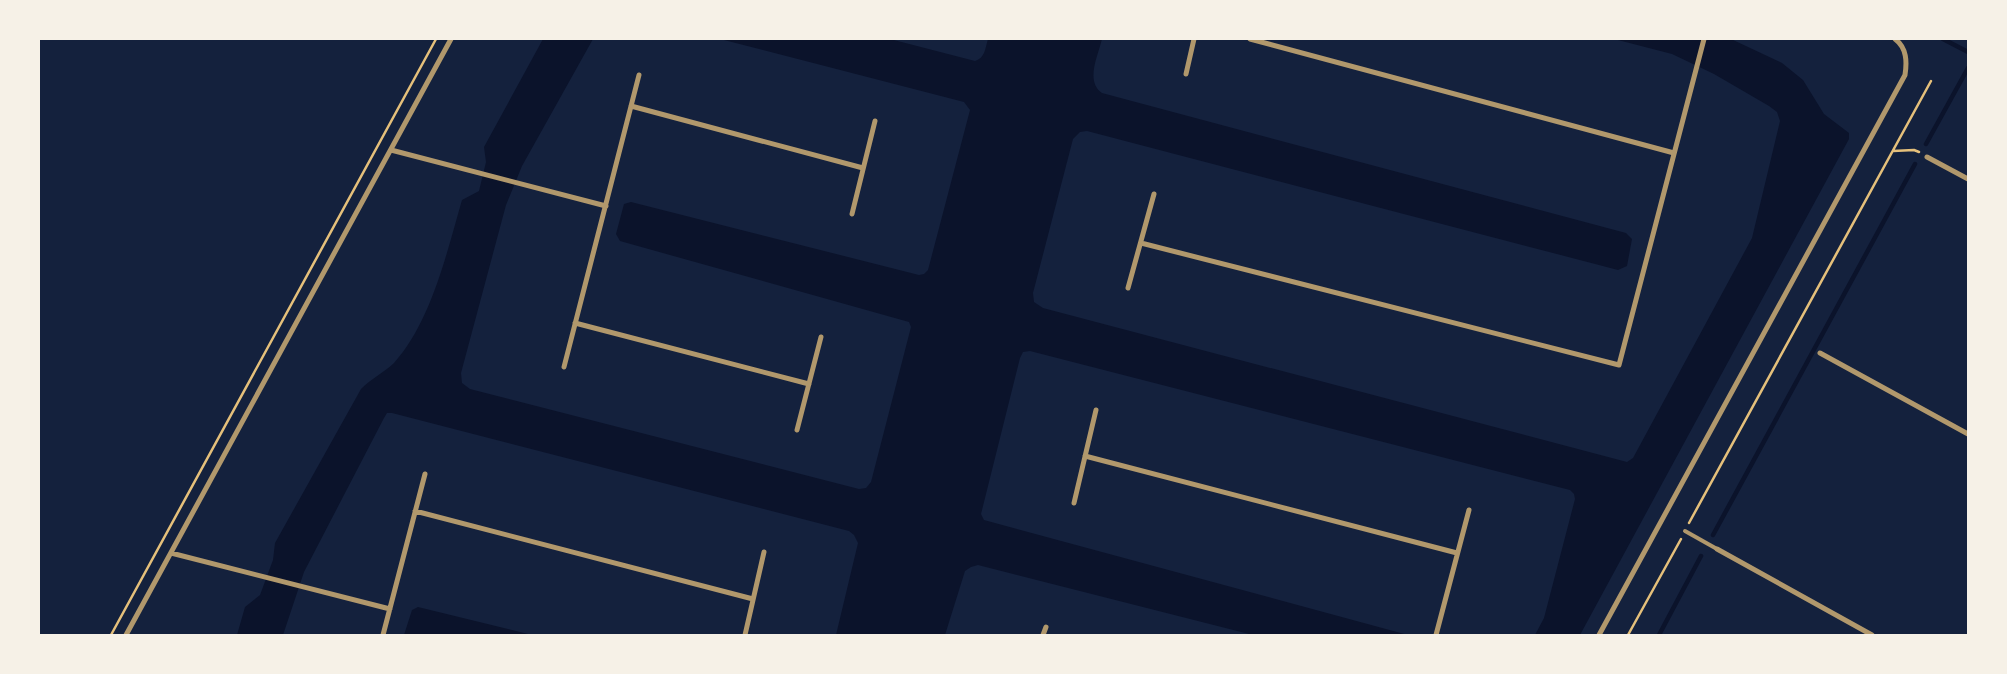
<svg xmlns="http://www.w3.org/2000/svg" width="2007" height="674" font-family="Barlow,sans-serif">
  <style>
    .water { fill: #0b132b }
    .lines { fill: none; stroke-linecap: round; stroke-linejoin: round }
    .stream { stroke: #0b132b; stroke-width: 4.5 }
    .path { stroke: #e5c07b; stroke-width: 2.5 }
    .service { stroke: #b1986c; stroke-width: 4 }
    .minor { stroke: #b1986c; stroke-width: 5 }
  </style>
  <rect width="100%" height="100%" fill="#14213d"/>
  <path class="water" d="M543,39H593L522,166L506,205L461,373L462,383L470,389L859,489L866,488L871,482L911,327L909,322L620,241L616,234L624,204L631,202L919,275L924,274L928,270L970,110L964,102L720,39H890L975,61C985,58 985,49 988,39H1102C1098,56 1085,81 1102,93L1626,233L1632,239L1627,266L1618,270L1087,131L1080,132L1073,139L1033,293L1034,302L1043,308L1627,462L1633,458L1752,238L1780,121L1777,112L1769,106L1714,74L1672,54L1614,39H1731L1782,63L1803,80L1824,114L1849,133V139L1580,635H1535L1544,618L1575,499L1574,494L1570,490L1030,351L1023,352L1020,358L981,514L984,520L1408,635H1253L978,565L971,567L965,571L945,635H836L858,543L854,535L849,531L392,413H387L384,418L304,572L283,635H237L245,607L260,595L273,560L275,543L361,389C371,379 386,371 394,363C431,322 447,252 462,200L479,191L486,162L484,147Z
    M418,607L532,635H404L412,610Z"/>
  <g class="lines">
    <path class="stream" d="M1943,39L1968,52
      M1926,144L1968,68
      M1713,535L1915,164
      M1659,635L1701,556"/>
    <path class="path" d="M1893,151L1914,150L1919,152
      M1689,523L1931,81
      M111,635L436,39
      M1628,635L1681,539"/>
    <path class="service" d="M1685,531L1717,549"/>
    <path class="minor" d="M1250,39L1674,153
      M1186,74L1194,39
      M631,106L863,168
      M391,150L606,206
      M1927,157L1968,179
      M852,214L875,121
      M1141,243L1619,365L1704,39
      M1128,288L1154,194
      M575,323L809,384
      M1820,353L1968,434
      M564,367L639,75
      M797,430L821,337
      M1085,456L1457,553
      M1074,503L1096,410
      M415,511L753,599
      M1717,549L1872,635
      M171,553L390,609
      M126,635L451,39
      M383,635L425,474
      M745,635L764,552
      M1043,635L1046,627
      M1436,635L1469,510
      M1599,635L1905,75C1907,62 1907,48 1895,39"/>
  </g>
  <rect width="2007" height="674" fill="none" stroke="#f6f1e7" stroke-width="80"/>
</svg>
